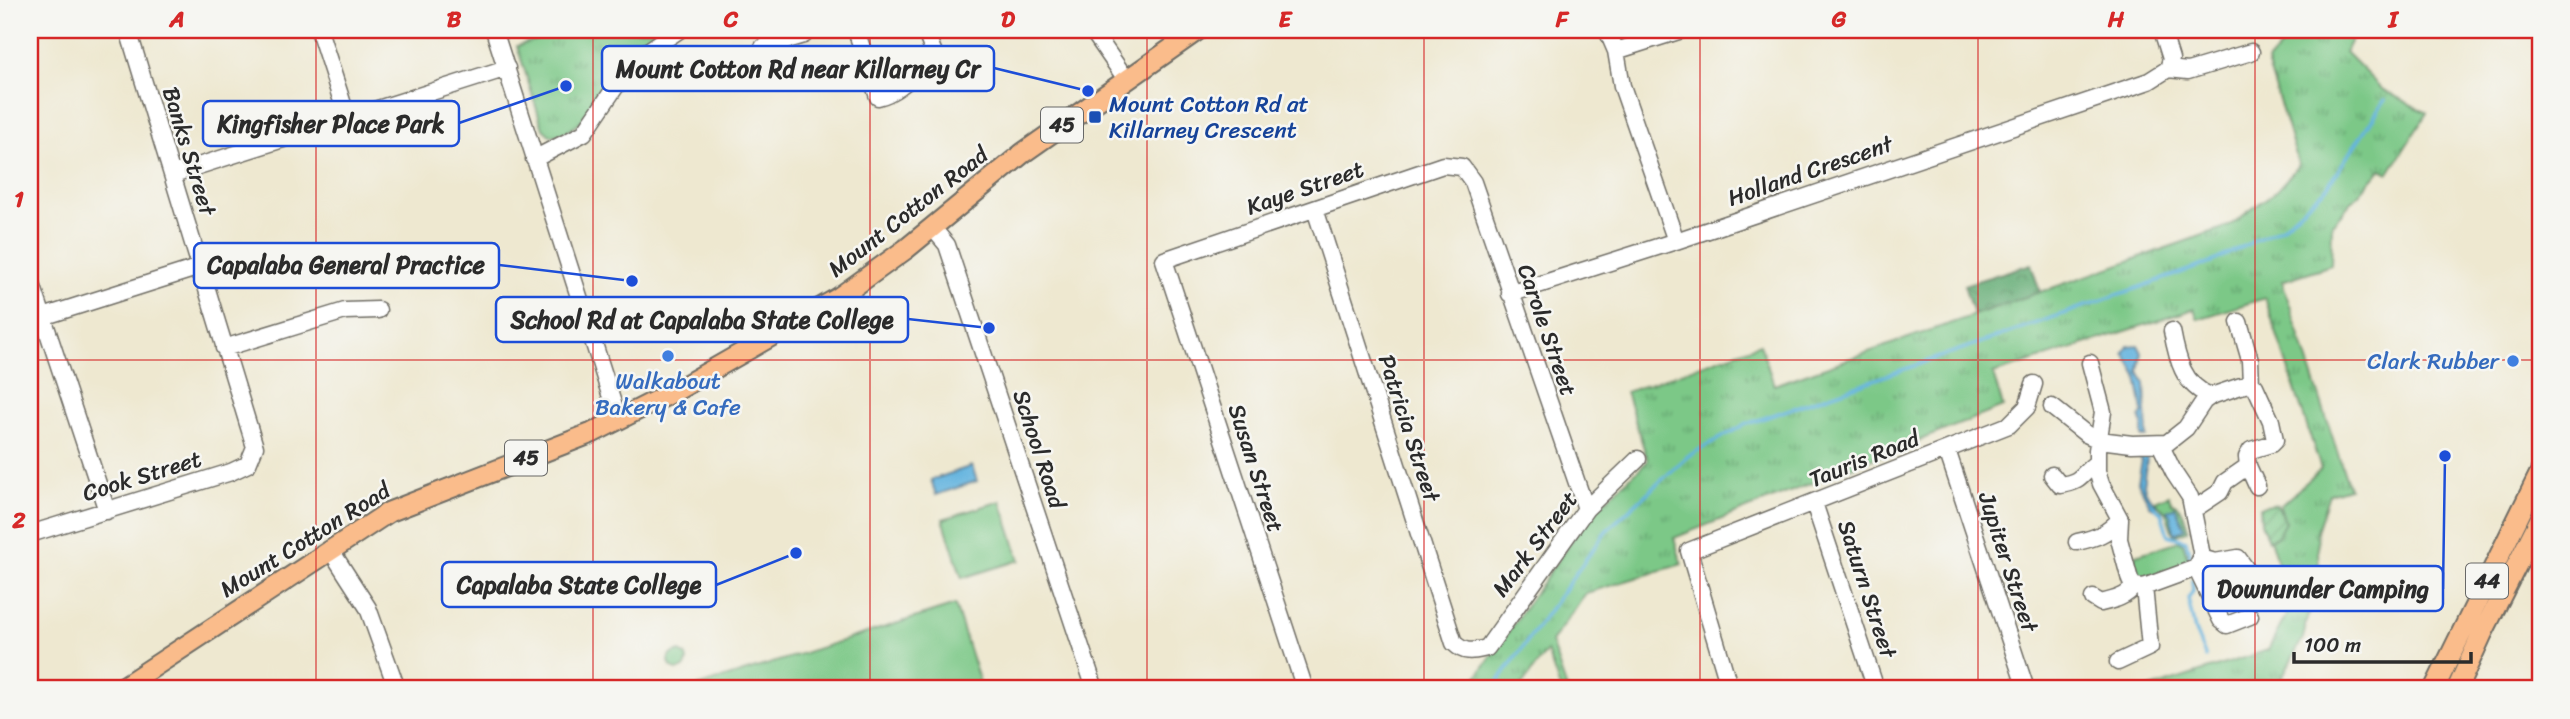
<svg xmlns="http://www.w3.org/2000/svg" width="2570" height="719" font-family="Sriracha,sans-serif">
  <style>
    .grass { fill: #7bc887; stroke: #537a59; stroke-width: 2 }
    .forest { fill: url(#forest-crowns); stroke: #486c50; stroke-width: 2 }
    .park { fill: url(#park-tufts); stroke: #537a59; stroke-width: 2 }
    .garden { fill: url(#garden-furrows); stroke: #537a59; stroke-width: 2 }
    .water { fill: #64b4df; stroke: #487085; stroke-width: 2 }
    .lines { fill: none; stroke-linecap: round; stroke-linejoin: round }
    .stream { stroke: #64b4df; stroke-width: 3.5 }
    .minor-casing { stroke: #6f6d65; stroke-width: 19 }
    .major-casing { stroke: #6f6d65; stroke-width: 23 }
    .minor { stroke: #fff; stroke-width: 16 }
    .major { stroke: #fabc8b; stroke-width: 19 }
    .grid { fill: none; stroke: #d62828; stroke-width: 2; stroke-opacity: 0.55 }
    .transit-dot { fill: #1a4fb4; stroke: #f6f6f2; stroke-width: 2.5 }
    .shop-dot { fill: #3f7fe0; stroke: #f6f6f2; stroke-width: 2.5 }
    .labels { text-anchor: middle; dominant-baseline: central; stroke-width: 5; stroke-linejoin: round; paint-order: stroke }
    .shield { fill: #f6f6f2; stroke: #686867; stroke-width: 2 }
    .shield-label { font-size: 21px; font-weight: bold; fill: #2b2b2b }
    .transit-label { font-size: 23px; fill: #164399; stroke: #f6f6f2; text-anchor: start }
    .street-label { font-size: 23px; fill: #2b2b2b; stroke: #f6f6f2 }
    .shop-label { font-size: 23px; fill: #366cbe; stroke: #f6f6f2; text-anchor: end }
    .leader { fill: none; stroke: #1d4ed8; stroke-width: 2.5 }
    .callout-dot { fill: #1d4ed8; stroke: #f6f6f2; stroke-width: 2.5 }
    .callout { fill: #f6f6f2; stroke: #1d4ed8; stroke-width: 2.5 }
    .callout-label { font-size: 24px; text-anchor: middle; font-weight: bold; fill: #2b2b2b }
    .neatline { fill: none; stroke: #d62828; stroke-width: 2.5 }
    .grid-label { font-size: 23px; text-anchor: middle; font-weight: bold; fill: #d62828 }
  </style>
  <defs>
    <pattern id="forest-crowns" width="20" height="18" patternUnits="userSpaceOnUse" patternTransform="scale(1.75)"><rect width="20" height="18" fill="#64ac74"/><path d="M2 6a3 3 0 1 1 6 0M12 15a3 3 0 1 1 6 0" fill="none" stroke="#538c5f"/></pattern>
    <pattern id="park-tufts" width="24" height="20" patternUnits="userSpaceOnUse" patternTransform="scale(1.75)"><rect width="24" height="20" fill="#7bc887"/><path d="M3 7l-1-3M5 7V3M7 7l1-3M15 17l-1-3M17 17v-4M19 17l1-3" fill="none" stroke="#65a36f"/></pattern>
    <pattern id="garden-furrows" width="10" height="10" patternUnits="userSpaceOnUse" patternTransform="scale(1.75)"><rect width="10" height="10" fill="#7bc887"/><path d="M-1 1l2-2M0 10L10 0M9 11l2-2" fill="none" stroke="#65a36f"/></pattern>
  </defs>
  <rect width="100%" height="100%" fill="#f6f6f2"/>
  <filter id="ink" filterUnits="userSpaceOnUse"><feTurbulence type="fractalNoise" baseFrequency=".0143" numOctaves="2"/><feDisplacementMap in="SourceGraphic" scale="14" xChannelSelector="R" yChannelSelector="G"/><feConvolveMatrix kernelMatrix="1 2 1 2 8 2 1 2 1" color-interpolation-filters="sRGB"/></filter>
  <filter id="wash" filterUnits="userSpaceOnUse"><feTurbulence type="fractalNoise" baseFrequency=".00686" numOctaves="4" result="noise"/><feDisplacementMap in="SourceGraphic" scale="28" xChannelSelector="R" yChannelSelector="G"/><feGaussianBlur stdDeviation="1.57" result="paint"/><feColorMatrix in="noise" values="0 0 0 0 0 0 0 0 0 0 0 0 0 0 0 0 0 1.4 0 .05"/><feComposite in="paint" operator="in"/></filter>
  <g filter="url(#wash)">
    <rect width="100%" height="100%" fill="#eee8d0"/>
    <path class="grass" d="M2168,495L2172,503C2183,507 2185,518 2188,529L2187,531L2174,536L2166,513L2155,501Z
      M1001,501L1020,560L962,578L943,519Z
      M2179,541L2183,543L2189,562L2188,566L2145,580L2141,578L2134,560L2136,555Z
      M955,605L982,689H690Z"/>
    <path class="forest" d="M2031,264L2040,292L1973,315L1964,285Z"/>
    <path class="park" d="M567,30H665C652,38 641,47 630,57C626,61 620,62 616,66C590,89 593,131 551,136L543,129L517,46Z
      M2261,30H2356L2345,52L2383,90L2427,113L2389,173L2381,169L2332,224L2331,265L2282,281L2349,488L2329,494L2317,531L2319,573L2303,638L2279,683L2281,689H2148L2268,650L2291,606L2270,539L2277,537L2285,522L2280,506L2321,469L2265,298L2198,319L2194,309L1993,374L2003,407L1674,538L1682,564L1586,593L1551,642L1567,689H1560L1547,651L1519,689H1459L1467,677L1474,681L1590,514L1648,461L1626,392L1760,344L1774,385L2229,226L2276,191L2299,165L2267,62L2285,42Z
      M669 661a9 9 0 1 1 18 0a9 9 0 1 1-18 0Z"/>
    <path class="garden" d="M2277,504L2285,522L2277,537L2268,540L2261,523L2260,507Z"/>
    <path class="water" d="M2138,345L2142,353L2139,371L2145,383L2147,437H2142V423L2140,417L2143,412L2137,376L2124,353L2128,346Z
      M2146,450C2152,468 2131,483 2157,505L2154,508L2150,506L2138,482L2142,461L2138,454Z
      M972,466L977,481L936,495L931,480Z
      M2175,507L2185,528L2175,534L2170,515L2167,511Z"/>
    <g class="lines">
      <path class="stream" d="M2153,505L2161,512L2168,535L2186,541L2192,562
        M2192,580L2193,591L2188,599L2195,631L2206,658
        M1493,689L1606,531L1688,456L1744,425L2212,262L2282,227L2327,187L2385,100"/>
    </g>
  </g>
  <g filter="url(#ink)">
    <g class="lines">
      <g class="minor-casing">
        <path id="minor" d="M319,30L348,120
          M494,30L618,419
          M856,30L878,97C900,92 917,70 935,56
          M925,30L943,77
          M1092,30L1126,79
          M1607,30L1616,51L1622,86L1676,241L2149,81L2168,69L2171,59L2162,30
          M763,47L804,35
          M1616,51L1682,30
          M2168,69L2188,71L2251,52
          M534,159L584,133L633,61L679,30
          M173,174L507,68
          M1315,209L1454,643C1465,654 1473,651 1487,648L1586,509L1638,459
          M932,227L947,245L1095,689
          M30,278L107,511
          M1510,294L1676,241
          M30,321L200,267
          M2239,322L2250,360L2251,384
          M2172,331C2177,358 2183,386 2211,396
          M224,348L345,311L378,310
          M2090,363L2103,412L2097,450V471L2101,484L2120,519L2119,539L2130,580L2134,586L2144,587L2196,568L2201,558V551L2190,497L2174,473L2160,444
          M2052,407L2086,434L2099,440L2132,444L2167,443L2186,428L2204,401L2211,396L2241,386L2251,384L2255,386L2271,421L2275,440L2271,444L2251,450L2247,457L2248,466L2225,482L2220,492L2193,510
          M1947,450L2026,689
          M2248,466L2257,486
          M2052,475L2060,485C2083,482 2080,475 2096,463
          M1814,503L1876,689
          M30,534L231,472L248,464L255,447L128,30
          M2077,542C2096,538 2107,534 2120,519
          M330,549L368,608L397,689
          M2201,558L2215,562L2238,558L2246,569
          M2196,568L2221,620L2227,625L2250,616
          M2093,598L2101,603C2113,600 2127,597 2134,586
          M2118,662L2150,647L2144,587
          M1305,689L1164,260L1443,165L1462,167L1473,182L1586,509
          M1730,689L1689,551L2009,425L2027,407L2034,384"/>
      </g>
      <g class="major-casing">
        <path id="major" d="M120,689L389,512L592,433L677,390L838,298L906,249L1023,153L1198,30
          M2434,689L2540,473
          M2457,689L2482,634L2540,519"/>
      </g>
      <use href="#minor" class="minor"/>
      <use href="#major" class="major"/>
    </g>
  </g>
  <path class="grid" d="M316,30V689M593,30V689M870,30V689M1147,30V689M1424,30V689M1700,30V689M1978,30V689M2255,30V689M30,360H2540"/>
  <rect class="transit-dot" x="1088" y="110" width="14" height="14" rx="3.5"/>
  <g class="shop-dot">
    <circle cx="668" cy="356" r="7"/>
    <circle cx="2513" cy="361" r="7"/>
  </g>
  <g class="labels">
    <g class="shield">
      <rect x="1041" y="107.5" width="42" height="35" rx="5"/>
      <rect x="505" y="440.5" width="42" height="35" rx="5"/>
      <rect x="2466" y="563.5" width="42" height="35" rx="5"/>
    </g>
    <g class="shield-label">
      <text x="1062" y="125">45</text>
      <text x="526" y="458">45</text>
      <text x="2487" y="581">44</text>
    </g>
    <g class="transit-label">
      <text x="1109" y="104">Mount Cotton Rd at<tspan x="1109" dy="26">Killarney Crescent</tspan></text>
    </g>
    <g class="street-label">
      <text transform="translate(189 151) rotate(73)">Banks Street</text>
      <text transform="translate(1810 171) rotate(-19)">Holland Crescent</text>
      <text transform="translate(1305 188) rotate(-19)">Kaye Street</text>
      <text transform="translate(908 212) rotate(-38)">Mount Cotton Road</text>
      <text transform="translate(1547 330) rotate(71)">Carole Street</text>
      <text transform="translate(1409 428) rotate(72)">Patricia Street</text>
      <text transform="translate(1039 449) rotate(72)">School Road</text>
      <text transform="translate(1864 459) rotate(-22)">Tauris Road</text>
      <text transform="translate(1256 468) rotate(72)">Susan Street</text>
      <text transform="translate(142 476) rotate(-17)">Cook Street</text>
      <text transform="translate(305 540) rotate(-32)">Mount Cotton Road</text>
      <text transform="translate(1535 544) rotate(-53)">Mark Street</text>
      <text transform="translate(2008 562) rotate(72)">Jupiter Street</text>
      <text transform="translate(1867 589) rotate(72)">Saturn Street</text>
    </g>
    <g class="shop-label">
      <text x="2499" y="361">Clark Rubber</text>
      <text x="668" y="381" text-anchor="middle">Walkabout<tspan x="668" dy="26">Bakery &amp; Cafe</tspan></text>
    </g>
  </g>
  <path class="leader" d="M1088 91L994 68M566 86L459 123M632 281L499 265M989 328L908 319M796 553L716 585M2445 456L2443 589"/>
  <g class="callout-dot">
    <circle cx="1088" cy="91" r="7"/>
    <circle cx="566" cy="86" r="7"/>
    <circle cx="632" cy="281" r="7"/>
    <circle cx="989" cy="328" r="7"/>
    <circle cx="796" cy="553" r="7"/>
    <circle cx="2445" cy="456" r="7"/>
  </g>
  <g class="callout">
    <rect x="602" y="46" width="392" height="45" rx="7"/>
    <rect x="203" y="101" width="256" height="45" rx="7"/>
    <rect x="194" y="243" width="305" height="45" rx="7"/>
    <rect x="496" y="297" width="412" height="45" rx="7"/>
    <rect x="442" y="562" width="274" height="45" rx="7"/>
    <rect x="2203" y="566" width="240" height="45" rx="7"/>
  </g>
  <g class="callout-label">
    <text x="798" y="77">Mount Cotton Rd near Killarney Cr</text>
    <text x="331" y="132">Kingfisher Place Park</text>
    <text x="346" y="273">Capalaba General Practice</text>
    <text x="702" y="328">School Rd at Capalaba State College</text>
    <text x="579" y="593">Capalaba State College</text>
    <text x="2323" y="597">Downunder Camping</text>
  </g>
  <rect width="2570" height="719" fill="none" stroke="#f6f6f2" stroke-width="77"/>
  <path d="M2294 652v10h177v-10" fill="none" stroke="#2b2b2b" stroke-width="3.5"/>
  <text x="2304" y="652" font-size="21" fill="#2b2b2b" stroke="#f6f6f2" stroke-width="5" paint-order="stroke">100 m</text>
  <rect x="38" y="38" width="2494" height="642" class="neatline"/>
  <g class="grid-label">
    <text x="177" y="27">A</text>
    <text x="454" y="27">B</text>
    <text x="731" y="27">C</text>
    <text x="1008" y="27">D</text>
    <text x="1285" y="27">E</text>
    <text x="1562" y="27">F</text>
    <text x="1839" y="27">G</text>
    <text x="2116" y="27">H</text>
    <text x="2393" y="27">I</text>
    <text x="19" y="207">1</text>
    <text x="19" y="528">2</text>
  </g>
</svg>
